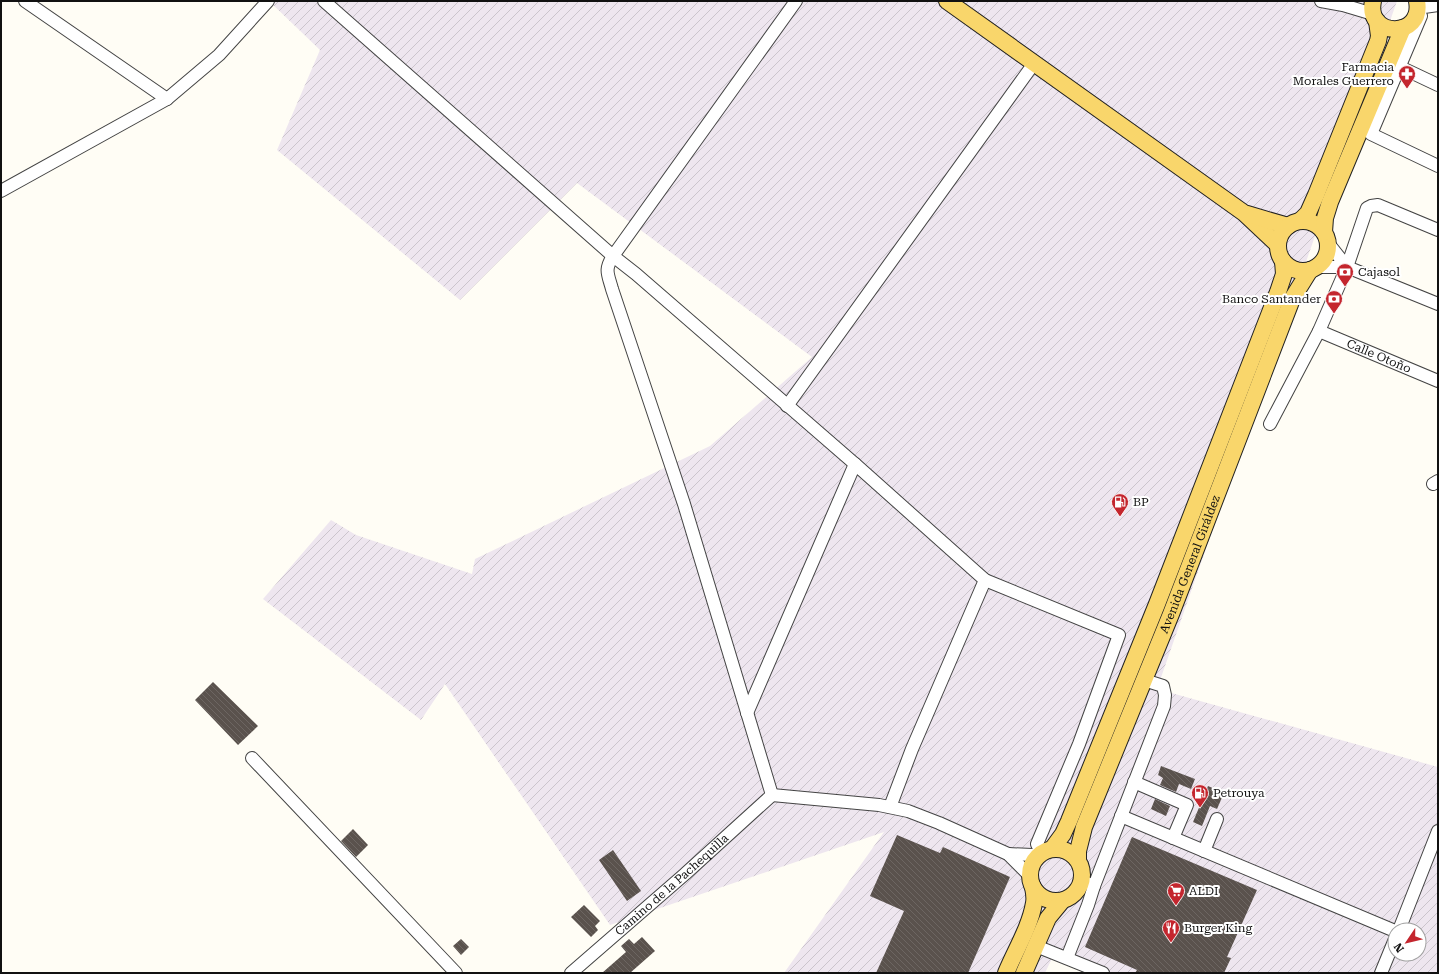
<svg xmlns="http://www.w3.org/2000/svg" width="1439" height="974" font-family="'Roboto Serif',serif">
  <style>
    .industrial { fill: url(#industrial-furrows); fill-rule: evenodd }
    .building { fill: url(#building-back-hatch) }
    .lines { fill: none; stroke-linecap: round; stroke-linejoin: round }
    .minor-casing { stroke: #444; stroke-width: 14 }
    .major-casing { stroke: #222; stroke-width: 18 }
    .minor { stroke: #fff; stroke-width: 12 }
    .major { stroke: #f9d66b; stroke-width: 16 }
    .labels { text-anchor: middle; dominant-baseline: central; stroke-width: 4; stroke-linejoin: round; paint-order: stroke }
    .poi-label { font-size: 12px; fill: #111; stroke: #fff; text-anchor: start }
    .street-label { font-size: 12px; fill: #111; stroke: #fff }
  </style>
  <defs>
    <pattern id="industrial-furrows" width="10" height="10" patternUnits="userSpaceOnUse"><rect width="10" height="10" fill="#eee6ef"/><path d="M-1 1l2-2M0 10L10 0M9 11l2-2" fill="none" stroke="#cbc4cc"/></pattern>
    <pattern id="building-back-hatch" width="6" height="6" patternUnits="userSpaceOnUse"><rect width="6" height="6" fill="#5a524d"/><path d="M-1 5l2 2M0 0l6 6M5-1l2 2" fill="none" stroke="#6d6662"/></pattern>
  </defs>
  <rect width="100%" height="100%" fill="#fffdf5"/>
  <path class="industrial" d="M269,1H1397L1157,689L1438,767V973H1105L1055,952L1045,973H784L884,832L610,925L445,684L421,720L263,599L331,520L356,535L472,574L475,559L710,446L812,357L577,183L460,300L277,150L320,50ZM1395,930H1419V954H1395Z"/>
  <path class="building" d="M213,682L258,726L238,745L195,700Z
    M1161,766L1195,779L1191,789L1179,784L1176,792L1160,785L1163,778L1158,775Z
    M1208,786L1224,793L1217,809L1210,806L1202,826L1193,822Z
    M1155,799L1170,806L1166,816L1151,809Z
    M353,829L368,845L356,857L341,841Z
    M897,835L940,853L943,847L1010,877L968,973H876L904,911L870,896Z
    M1132,837L1257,890L1227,957L1231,958L1224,973H1135L1137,970L1085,947Z
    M613,850L641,891L627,901L599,860Z
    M584,905L600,921L595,926L598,930L591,937L571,917Z
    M642,937L655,951L630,973H602L626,952L621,946L629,939L634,944Z
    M461,939L469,947L461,955L453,946Z"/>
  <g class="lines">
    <g class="minor-casing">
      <g id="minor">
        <path d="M25,1L167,99"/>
        <path d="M324,1L613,256L636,274L855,464"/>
        <path d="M1321,1L1343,5L1373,14"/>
        <path d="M1418,6L1424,7L1438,5"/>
        <path d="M1421,16L1371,134L1438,166"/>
        <path d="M1400,67L1438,85"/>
        <path d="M1,191L167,99L219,55L268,1"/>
        <path d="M1328,243L1347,267"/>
        <path d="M1317,267H1347L1438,304"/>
        <path id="s1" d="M1319,331L1438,381"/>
        <path d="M787,406L1035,62"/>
        <path d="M1270,424L1319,331L1347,267L1367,208L1371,206L1378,205L1438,230"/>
        <path d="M1433,484L1438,481"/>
        <path d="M985,580L1119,635L1079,744L1037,844L1042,854"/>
        <path d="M747,713L855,464L985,580L912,749L890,807"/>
        <path d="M252,758L456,973"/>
        <path d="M1134,782L1187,805L1173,838"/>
        <path d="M772,795L684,504L612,289C608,274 604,270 613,256L796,1"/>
        <path d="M772,795L879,805L908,811L939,823L1008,854L1030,876"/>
        <path d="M1121,816L1395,931"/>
        <path d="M1204,851L1217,819"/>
        <path d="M1008,854L1032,855L1038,857"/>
        <path d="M1082,881L1094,886"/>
        <path d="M1399,930L1438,831"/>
        <path d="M1036,946L1103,973"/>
        <path d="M1067,958L1088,905L1094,886L1164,706L1165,695L1163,686L1144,680"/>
        <path id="s2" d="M571,973L685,874L772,795"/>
        <path d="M1381,973L1395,939"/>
      </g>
    </g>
    <g class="major-casing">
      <g id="major">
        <path d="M947,1L1244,213L1278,245"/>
        <path d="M1373,1C1365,38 1424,39 1417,1"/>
        <path d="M1247,214L1288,226"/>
        <circle cx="1303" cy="246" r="25"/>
        <path d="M1300,221L1308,213L1316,195L1378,41L1379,36L1377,21"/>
        <path d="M1324,232L1325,218L1330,202L1403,28"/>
        <circle cx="1056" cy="875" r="26"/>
        <path d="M1052,849L1063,834L1069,821L1157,604L1278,292L1284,274L1283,261"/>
        <path id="s3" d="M1078,860V851L1084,827L1171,614L1292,299L1310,270"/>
        <path d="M1006,973C1015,951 1030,927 1034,903C1035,898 1034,892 1033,887"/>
        <path d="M1024,973L1048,918L1062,901"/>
      </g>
    </g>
    <use href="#minor" class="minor"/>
    <use href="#major" class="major"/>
  </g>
  <defs>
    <g id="pharmacy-pin" transform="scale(0.9)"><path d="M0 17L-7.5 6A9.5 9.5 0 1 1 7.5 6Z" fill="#c4262e" stroke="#fff"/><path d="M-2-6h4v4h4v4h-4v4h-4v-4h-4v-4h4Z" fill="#fff"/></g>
    <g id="bank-pin" transform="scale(0.9)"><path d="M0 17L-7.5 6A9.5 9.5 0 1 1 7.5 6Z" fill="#c4262e" stroke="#fff"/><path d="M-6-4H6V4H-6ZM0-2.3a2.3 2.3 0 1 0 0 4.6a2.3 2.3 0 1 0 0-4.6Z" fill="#fff"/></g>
    <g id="fuel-pin" transform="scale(0.9)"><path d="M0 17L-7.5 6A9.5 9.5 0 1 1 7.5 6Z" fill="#c4262e" stroke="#fff"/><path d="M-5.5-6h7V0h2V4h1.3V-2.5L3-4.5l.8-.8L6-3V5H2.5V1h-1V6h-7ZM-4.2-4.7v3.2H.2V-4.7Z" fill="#fff"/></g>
    <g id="supermarket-pin" transform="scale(0.9)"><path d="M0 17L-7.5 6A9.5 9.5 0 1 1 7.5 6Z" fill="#c4262e" stroke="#fff"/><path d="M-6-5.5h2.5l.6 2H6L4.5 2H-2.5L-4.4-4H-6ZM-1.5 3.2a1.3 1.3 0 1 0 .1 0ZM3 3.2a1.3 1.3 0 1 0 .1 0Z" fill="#fff"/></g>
    <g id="restaurant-pin" transform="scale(0.9)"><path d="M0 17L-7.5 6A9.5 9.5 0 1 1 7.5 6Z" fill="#c4262e" stroke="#fff"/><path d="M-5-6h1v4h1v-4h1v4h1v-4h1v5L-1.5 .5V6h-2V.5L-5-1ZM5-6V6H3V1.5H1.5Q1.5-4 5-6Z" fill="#fff"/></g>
  </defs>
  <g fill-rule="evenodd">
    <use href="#pharmacy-pin" x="1407" y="74"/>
    <use href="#bank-pin" x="1345" y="272"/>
    <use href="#bank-pin" x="1334" y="299"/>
    <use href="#fuel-pin" x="1120" y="502"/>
    <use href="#fuel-pin" x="1200" y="793"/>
    <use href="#supermarket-pin" x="1176" y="891"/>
    <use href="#restaurant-pin" x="1171" y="928"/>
  </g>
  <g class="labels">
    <g class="poi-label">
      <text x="1394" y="67" text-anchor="end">Farmacia<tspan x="1394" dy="14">Morales Guerrero</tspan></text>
      <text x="1358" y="272">Cajasol</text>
      <text x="1321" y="299" text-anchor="end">Banco Santander</text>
      <text x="1133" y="502">BP</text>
      <text x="1213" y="793">Petrouya</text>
      <text x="1189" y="891">ALDI</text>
      <text x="1184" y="928">Burger King</text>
    </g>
    <g class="street-label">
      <text stroke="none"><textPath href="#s1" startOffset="65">Calle Otoño</textPath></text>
      <text stroke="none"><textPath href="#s3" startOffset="317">Avenida General Giráldez</textPath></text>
      <text stroke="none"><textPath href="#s2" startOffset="134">Camino de la Pachequilla</textPath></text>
    </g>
  </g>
  <rect width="1439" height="974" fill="none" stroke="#111111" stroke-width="4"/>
  <g transform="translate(1407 942) rotate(235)"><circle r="19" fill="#ffffff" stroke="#a0a0a0"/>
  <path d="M0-3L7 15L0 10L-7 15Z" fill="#c4262e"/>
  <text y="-6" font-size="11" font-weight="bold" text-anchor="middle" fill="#111111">N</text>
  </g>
</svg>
